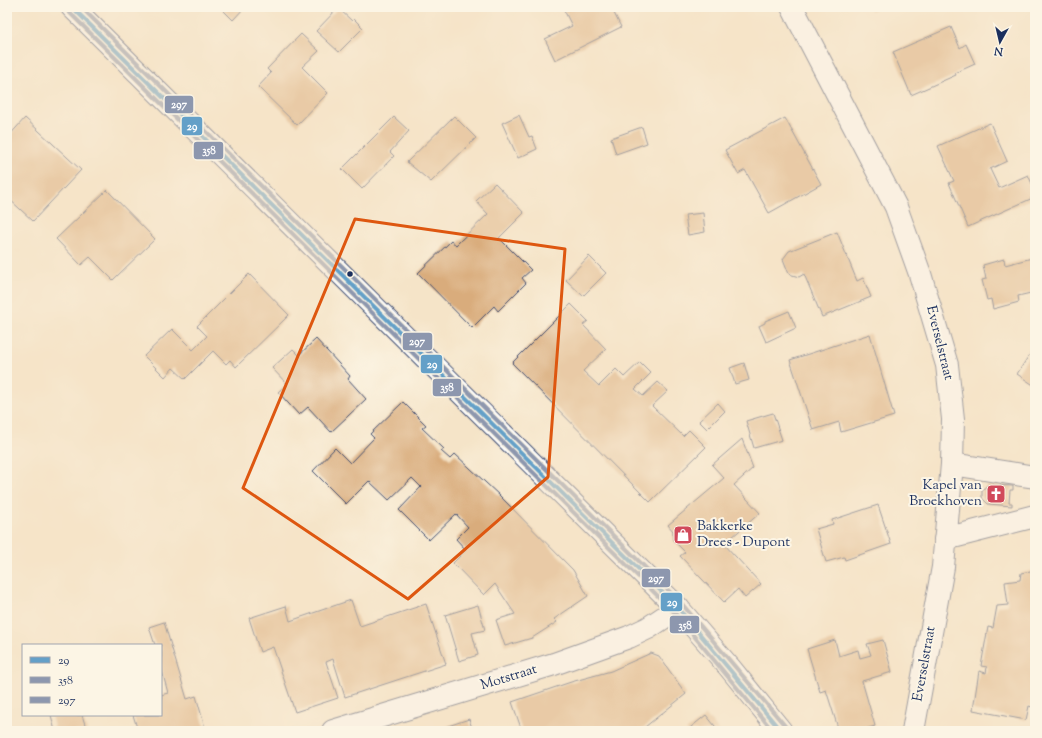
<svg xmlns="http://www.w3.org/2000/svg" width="1042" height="738" font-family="'Sorts Mill Goudy',serif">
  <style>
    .building { fill: #d9ac7c }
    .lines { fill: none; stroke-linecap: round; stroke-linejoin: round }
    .minor-casing { stroke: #3c4a6e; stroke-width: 24 }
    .tertiary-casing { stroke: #3c4a6e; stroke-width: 24 }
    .minor { stroke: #fff; stroke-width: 22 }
    .tertiary { stroke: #fff; stroke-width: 22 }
    .bus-1-casing { stroke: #fcf5e5; stroke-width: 7 }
    .bus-2-casing { stroke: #fcf5e5; stroke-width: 7 }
    .bus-3-casing { stroke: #fcf5e5; stroke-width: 7 }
    .bus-1 { stroke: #64a0c8; stroke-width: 4 }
    .bus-2 { stroke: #8d97ae; stroke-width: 4 }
    .bus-3 { stroke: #8d97ae; stroke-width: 4 }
    .marked { fill: none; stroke: #de5710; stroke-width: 3; stroke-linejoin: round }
    .bus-dot { fill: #1b2f5e; stroke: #fcf5e5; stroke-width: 1.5 }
    .labels { text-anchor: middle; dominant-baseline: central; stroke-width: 4; stroke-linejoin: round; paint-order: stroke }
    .street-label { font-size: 14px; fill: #1b2f5e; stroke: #fcf5e5 }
    .poi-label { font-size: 14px; fill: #1b2f5e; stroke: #fcf5e5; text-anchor: end }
    .line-badge { stroke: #fcf5e5; stroke-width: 1.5 }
    .badge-label { font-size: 11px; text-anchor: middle; font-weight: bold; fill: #fff }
  </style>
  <rect width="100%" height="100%" fill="#fcf5e5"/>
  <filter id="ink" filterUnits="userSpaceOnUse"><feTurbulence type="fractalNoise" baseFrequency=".025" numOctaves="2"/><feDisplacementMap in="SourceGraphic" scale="8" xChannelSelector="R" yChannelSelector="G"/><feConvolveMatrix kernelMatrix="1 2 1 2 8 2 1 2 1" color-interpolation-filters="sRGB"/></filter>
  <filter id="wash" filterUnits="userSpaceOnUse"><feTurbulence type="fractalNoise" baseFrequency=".012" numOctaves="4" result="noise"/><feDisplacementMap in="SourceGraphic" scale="16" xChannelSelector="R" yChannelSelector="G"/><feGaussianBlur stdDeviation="0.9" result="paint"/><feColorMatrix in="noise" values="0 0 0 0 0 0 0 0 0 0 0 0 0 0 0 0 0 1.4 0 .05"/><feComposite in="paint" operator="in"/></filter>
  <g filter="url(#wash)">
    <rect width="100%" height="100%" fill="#f5e4c8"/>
    <g id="blocks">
      <path class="building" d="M220,7H245L233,20Z
        M569,7H611L621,27L555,60L545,39L572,26L564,10Z
        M869,7H880L871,11Z
        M338,8L352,21L354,19L363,28L339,52L316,31Z
        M951,27L960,48L966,44L975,64L955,73L956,75L911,95L893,52Z
        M301,34L319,51L302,67L328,93L297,125L258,87L271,73L267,69Z
        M519,115L529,137L532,136L537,149L518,158L502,123Z
        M454,116L476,138L431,182L407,162Z
        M394,117L409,131L390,152L394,156L362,189L342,169Z
        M25,118L81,170L33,221L7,197V138Z
        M785,118L821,184L769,213L745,170L738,174L725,150Z
        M990,123L1007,161L990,169L999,188L1028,175L1035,190V197L968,227L949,183L954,181L938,146Z
        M642,127L647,143L616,154L611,138Z
        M495,183L524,213L499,238L531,270L522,278L526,283L498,311L494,306L472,328L418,273L451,241L456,245L488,214L476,201Z
        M107,190L155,239L113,280L90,257L81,265L56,239Z
        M703,213L705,232L688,235L685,215Z
        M837,232L857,281L863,278L871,297L822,317L804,274L799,277L789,274L783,259L789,251Z
        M589,256L606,273L583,296L566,280Z
        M1032,258V262L1035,261V292L1018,296L1019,302L993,309L991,299L987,300L982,280L986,279L983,265L1004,259L1005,265Z
        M249,274L289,315L236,367L230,360L226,364L213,351L185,379L173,368L165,377L144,356L172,329L193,350L207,336L197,326Z
        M571,304L588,321L583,325L606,349L583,371L599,386L616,369L624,377L640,362L651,373L635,389L643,396L658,382L668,391L652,406L683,436L689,430L706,447L650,502L512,363Z
        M789,311L796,328L766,342L759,326L765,323V321Z
        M870,334L894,416L841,432L839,422L813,430L790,360Z
        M316,339L350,376L348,379L366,399L331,432L308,407L299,415L278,392L287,384L272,368L293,349L299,355Z
        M1035,346V386L1017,374Z
        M744,363L749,380L735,384L730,368Z
        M403,402L426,425L422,428L444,449L441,451L450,459L455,454L500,496L573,570L588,596L554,619L557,622L532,638L505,646L496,620L515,614L495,584L484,595L453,563L466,550L456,539L468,527L456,514L429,540L399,510L421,487L412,478L389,500L369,481L346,504L313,471L335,448L350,463L374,438L370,434Z
        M718,403L725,411L707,429L699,421Z
        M773,413L782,440L754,448L746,421Z
        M742,439L753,468L734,485L760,513L724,544L761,584L745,598L738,589L724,602L680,556L685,552L673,540V531L668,525L724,478L712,465Z
        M988,485L1013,486V490H1010L1009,503H1012V506L988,504L982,498V490Z
        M878,505L891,544L845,560L844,557L826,562L816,529L833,524L832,520Z
        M1035,570V708L1029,706L1026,720L973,710L979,671L986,673L987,667L981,666L988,627L993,628L997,606L1008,605L1005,582L1020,580L1021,573Z
        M351,600L360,626L426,604L446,664L345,697L333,659L326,662L338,698L295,712L273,647L260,652L249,618L286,606L290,621Z
        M478,605L485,630L472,633L478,655L459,661L445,615Z
        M164,622L187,699L196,696L206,731H138L133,715H161V695L168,693L161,667V645H155L149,627Z
        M835,640L839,656L858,650L860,658L871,655L867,644L883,640L892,672L862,681L875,726L859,731H839L826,690L820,692L807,649Z
        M651,653L659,656L686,694L640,731H522L512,702L571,682L611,671Z
        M51,715H82L87,731H55Z
        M706,715L719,731H686Z
        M469,719L473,731H446L445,727Z"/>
    </g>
  </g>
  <g filter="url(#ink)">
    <use href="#blocks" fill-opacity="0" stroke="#3c4a6e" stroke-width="1"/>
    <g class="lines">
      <g class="minor-casing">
        <path id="minor" d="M792,7L896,207L920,274L947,365L953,419L952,464L943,567L913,731
          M952,464L1035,477
          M945,539L1035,516
          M333,731L554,664L629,637L648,628L678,608"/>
      </g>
      <g class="tertiary-casing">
        <path id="tertiary" d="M72,7L678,608L730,668L781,731"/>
      </g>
      <use href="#minor" class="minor"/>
      <use href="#tertiary" class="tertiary"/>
      <g class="bus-1-casing">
        <path id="bus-1" d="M72,7L678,608L781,731"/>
      </g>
      <g class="bus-2-casing">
        <path id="bus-2" d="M68,11L674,612L773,731"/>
      </g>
      <g class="bus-3-casing">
        <path id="bus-3" d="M81,7L682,604L786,727"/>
      </g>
      <use href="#bus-1" class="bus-1"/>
      <use href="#bus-2" class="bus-2"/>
      <use href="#bus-3" class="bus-3"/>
    </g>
  </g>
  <path d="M0 0H1042V738H0ZM355,219L565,249L548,477L408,599L243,488Z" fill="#f5e4c8" fill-opacity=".55" fill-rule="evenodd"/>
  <path class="marked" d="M355,219L565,249L548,477L408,599L243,488Z"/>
  <defs>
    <g id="church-square" transform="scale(1)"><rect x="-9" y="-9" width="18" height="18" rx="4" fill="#d1495b" stroke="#fcf5e5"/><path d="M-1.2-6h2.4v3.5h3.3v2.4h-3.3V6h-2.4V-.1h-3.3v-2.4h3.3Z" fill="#fff"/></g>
    <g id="shop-square" transform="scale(1)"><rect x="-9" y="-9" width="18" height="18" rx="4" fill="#d1495b" stroke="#fcf5e5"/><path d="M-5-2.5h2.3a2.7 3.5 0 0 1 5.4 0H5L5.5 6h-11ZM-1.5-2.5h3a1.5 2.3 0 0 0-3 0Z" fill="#fff"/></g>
  </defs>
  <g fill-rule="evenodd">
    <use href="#church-square" x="996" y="494"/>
    <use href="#shop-square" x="683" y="535"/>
  </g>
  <circle class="bus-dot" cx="350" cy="274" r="3.5"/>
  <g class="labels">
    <g class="street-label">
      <text transform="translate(939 343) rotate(76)">Everselstraat</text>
      <text transform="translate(925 664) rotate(-80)">Everselstraat</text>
      <text transform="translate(509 678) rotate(-17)">Motstraat</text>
    </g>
    <g class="poi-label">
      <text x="982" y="486">Kapel van<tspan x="982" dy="16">Broekhoven</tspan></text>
      <text x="697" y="527" text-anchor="start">Bakkerke<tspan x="697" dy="16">Drees - Dupont</tspan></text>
    </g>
  </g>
  <g class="line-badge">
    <rect x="164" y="95" width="30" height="19" rx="4" fill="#8d97ae"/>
    <rect x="181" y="116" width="22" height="20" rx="4" fill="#64a0c8"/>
    <rect x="193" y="141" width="31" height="19" rx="4" fill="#8d97ae"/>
    <rect x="402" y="332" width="31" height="19" rx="4" fill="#8d97ae"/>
    <rect x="420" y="354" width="23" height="20" rx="4" fill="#64a0c8"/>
    <rect x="432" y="378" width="30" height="19" rx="4" fill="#8d97ae"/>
    <rect x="641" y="568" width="30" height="20" rx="4" fill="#8d97ae"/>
    <rect x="660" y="592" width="23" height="20" rx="4" fill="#64a0c8"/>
    <rect x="669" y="615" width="31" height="19" rx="4" fill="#8d97ae"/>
  </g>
  <g class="badge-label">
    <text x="179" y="108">297</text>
    <text x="192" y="130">29</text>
    <text x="209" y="154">358</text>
    <text x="417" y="345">297</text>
    <text x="432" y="368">29</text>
    <text x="447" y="391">358</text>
    <text x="656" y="582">297</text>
    <text x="672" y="606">29</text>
    <text x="685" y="629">358</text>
  </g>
  <rect width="1042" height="738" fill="none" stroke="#fcf5e5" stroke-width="24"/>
  <rect x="22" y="644" width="140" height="72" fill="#fcf5e5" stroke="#a2a6af"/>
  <rect x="30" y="657" width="20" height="6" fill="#64a0c8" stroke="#a2a6af"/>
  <text x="58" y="664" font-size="12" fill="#1b2f5e">29</text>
  <rect x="30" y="677" width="20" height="6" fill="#8d97ae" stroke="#a2a6af"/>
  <text x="58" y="684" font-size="12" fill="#1b2f5e">358</text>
  <rect x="30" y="697" width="20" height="6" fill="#8d97ae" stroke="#a2a6af"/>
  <text x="58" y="704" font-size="12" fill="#1b2f5e">297</text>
  <g transform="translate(1000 42) rotate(188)" stroke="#fcf5e5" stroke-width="3" paint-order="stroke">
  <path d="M0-3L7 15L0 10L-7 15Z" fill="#1b2f5e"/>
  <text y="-6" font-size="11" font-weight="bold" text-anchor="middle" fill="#1b2f5e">N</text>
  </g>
</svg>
